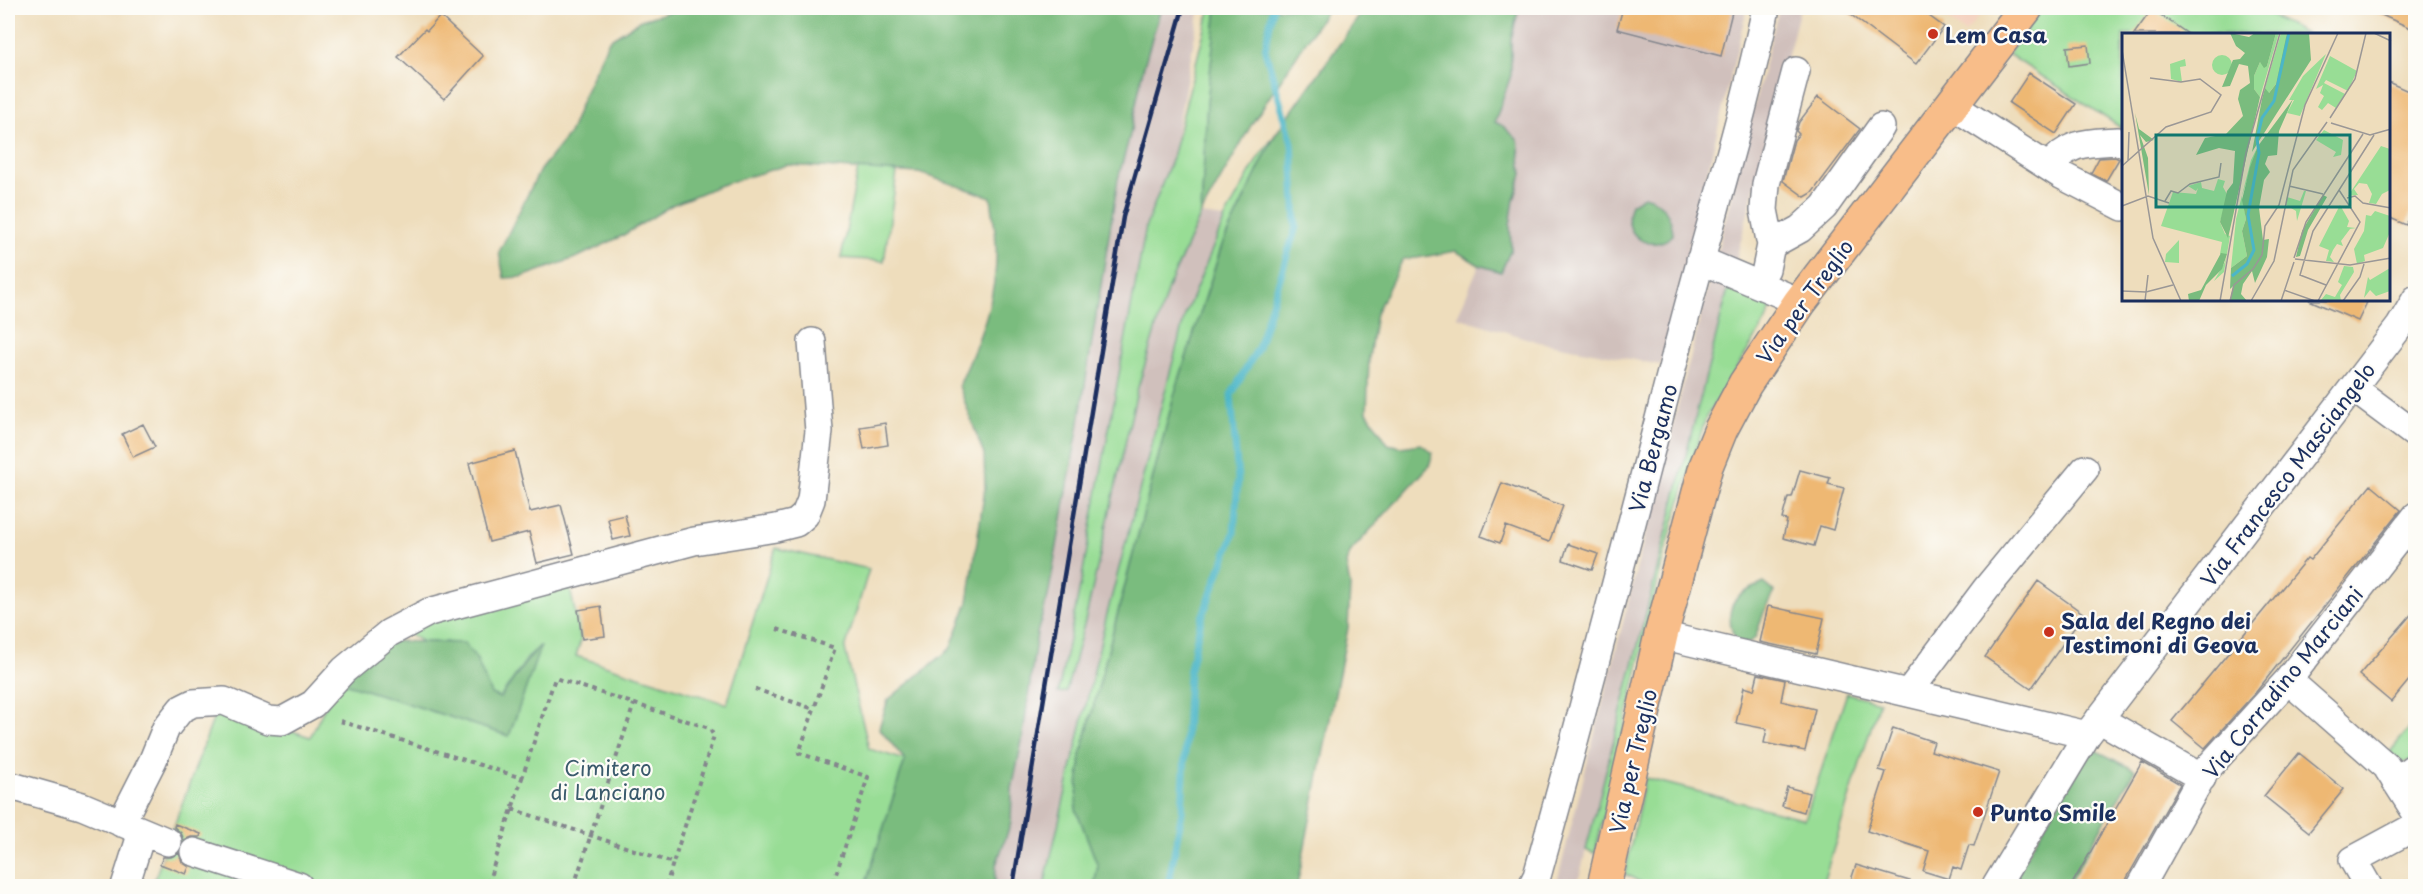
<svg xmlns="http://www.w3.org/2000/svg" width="2423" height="894" font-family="'Playpen Sans',sans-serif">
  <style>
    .built { fill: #f4d3c1 }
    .industrial { fill: #d0c0bc }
    .green { fill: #98dd95; stroke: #5a867a; stroke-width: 1.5 }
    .forest { fill: #7abc7e; stroke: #4a766e; stroke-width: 1.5 }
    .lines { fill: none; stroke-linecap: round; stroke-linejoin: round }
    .stream { stroke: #4bb6c8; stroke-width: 7 }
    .building { fill: #eeb873 }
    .minor-casing { stroke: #84868d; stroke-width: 30 }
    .major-casing { stroke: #84868d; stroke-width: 36 }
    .path { stroke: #84868d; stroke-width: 4; stroke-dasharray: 4.5 4.5; stroke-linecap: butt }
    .minor { stroke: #fff; stroke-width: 27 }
    .major { stroke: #f8bd89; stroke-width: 33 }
    .rail { stroke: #1b2f5e; stroke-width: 4.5 }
    .poi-dot { fill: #c8321e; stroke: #fdfcf7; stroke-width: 2 }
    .labels { text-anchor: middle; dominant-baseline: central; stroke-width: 4.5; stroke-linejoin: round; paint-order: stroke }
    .poi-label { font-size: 21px; font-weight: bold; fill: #1b2f5e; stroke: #fdfcf7; text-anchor: start }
    .street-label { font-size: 21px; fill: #1b2f5e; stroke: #fdfcf7 }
    .park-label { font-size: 21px; fill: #3a5a6c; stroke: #fdfcf7 }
    .inset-river { fill: none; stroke: #4bb6c8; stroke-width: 3 }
    .inset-road { fill: none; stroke: #9a9796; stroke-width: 1.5 }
    .view { fill: #0f766e; fill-opacity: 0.15; stroke: #0f766e; stroke-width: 3 }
    .inset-edge { fill: none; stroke: #1b2f5e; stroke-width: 3 }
  </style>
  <rect width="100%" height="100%" fill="#fdfcf7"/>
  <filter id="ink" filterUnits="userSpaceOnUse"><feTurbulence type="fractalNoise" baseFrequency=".0167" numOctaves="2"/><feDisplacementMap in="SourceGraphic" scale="12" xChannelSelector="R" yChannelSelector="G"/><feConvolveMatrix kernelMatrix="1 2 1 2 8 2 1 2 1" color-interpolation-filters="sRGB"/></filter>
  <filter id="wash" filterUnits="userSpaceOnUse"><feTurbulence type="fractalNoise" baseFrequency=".008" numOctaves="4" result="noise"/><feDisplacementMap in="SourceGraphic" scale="24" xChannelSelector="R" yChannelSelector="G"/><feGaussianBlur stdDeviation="1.35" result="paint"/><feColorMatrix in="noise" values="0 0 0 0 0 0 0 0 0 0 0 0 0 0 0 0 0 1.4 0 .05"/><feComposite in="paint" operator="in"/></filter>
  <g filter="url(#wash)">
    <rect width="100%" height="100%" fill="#eeddbc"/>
    <path class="built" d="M1933,8H1986L1965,33Z"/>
    <path class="industrial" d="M1161,8H1200L1172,158L1153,209L1225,218L1185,315L1106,618L1044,886H995L996,865L1011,823L1012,789L1022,741L1037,633L1048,596L1077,435L1118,179L1130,135L1143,69Z
      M1519,8H1747L1661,365L1539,342L1457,317L1479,265L1501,272L1511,249L1510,225L1514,200L1522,174L1518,140L1503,126L1494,122L1511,75V39Z
      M1779,8H1800L1577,886H1556Z"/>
    <path class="green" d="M1210,8H1217L1207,103L1201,214L1168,288L1137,391L1086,617L1066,692L1058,693L1081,582L1146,226L1172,158Z
      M2042,8H2257L2306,34H2123V129L2008,54Z
      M1275,135L1222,245L1174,396L1081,755L1076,809L1098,866L1094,886H1044L1106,618L1185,315L1225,218L1258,158Z
      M858,168L897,172L884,261L841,258Z
      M1728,289L1773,303L1765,323L1706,417L1664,555L1595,853L1586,850Z
      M776,548L869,569L845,649L869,749L905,760L865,886H152L218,706L310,737L338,681L509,736L540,646L529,656L500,698L491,694L476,658L447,642H423L399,629L568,579L581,640L576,656L727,704Z
      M1847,693L1879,702L1822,886H1648L1625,874L1645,778L1805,819Z
      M2415,721V761L2402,762L2390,752Z"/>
    <path class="forest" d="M682,8H1161L1143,69L1130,135L1118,179L1077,435L1048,596L1037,633L1022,741L1012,789L1011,823L996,865L995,886H865L905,760L879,728L888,700L950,649L968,602L985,488L984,455L959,386C979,341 999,294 996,243C995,228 993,213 991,197L919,173L787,165L718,186L672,205L622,236L578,257L522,277L504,278L499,252L540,170L569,134L587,87L609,40L641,20Z
      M1217,8H1328L1253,122L1201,214L1207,103Z
      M1365,8H1519L1511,39V75L1495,122L1503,126L1518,140L1522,174L1514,200L1510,225L1511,249L1501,272L1479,265L1456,251L1417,258L1403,259L1376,313L1369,358L1367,412L1388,444L1401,447L1421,444L1433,453L1429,466L1351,551L1346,563L1350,586L1348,628L1297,886H1094L1098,866L1076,809L1081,755L1174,396L1222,245L1275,135Z
      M1644,196C1663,201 1672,216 1673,235C1650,256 1619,234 1631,204Z
      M1764,583L1775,592L1764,612L1755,638L1749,643L1739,644C1729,631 1725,608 1739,596C1746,590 1756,587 1764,583Z
      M389,641L464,643L476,658L491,694L500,698C514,680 524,661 541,645L509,736L338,681Z
      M2091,748L2135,770L2067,886H2008Z"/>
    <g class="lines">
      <path class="stream" d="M1168,886L1182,812L1189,673L1201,620L1234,533L1238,479L1231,395L1258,348L1296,227L1292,143L1265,50L1273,8"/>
    </g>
    <g id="blocks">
      <path class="building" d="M1623,8H1733L1721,56L1617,29Z
        M1842,8H1918L1944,27L1916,64Z
        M2366,8H2415V30Z
        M2152,9L2188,34H2134Z
        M440,16L483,56L444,99L398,57L425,29L427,31Z
        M2088,45L2090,63L2069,66L2067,47Z
        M2029,73L2076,104L2056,134L2009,103Z
        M2388,82L2415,94V202L2406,225L2388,217Z
        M1818,97L1860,129L1812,193L1805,197L1783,181L1794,140L1799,134L1796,131L1799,122Z
        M2115,157L2119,159L2106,181L2091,173L2099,158Z
        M2309,300H2368L2358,321Z
        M885,423L888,445L864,449L860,427Z
        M143,424L155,447L133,457L122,434Z
        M515,451L530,512L561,505L574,554L537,563L529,532L489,542L469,463Z
        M1800,470L1830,478L1828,484L1844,488L1833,530L1820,526L1814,546L1783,538L1787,520L1782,519L1788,497H1792Z
        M1502,483L1563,506L1549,542L1506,526L1500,543L1481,536Z
        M2371,485L2401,510L2256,692L2205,748L2172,721L2307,558L2310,560Z
        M625,515L630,536L613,540L608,519Z
        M1568,544L1598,554L1592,570L1563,560Z
        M2038,581L2084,614L2031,689L1985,657Z
        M601,606L605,636L582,639L578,610Z
        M1768,606L1824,618L1816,654L1760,642Z
        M2415,610V673L2391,702L2359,675Z
        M1758,674L1785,680L1781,701L1815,709L1805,751L1764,743L1767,729L1736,723L1744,687L1754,690Z
        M1893,728L1934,742L1931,751L1999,772L1974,846L1969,845L1961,870L1953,867L1949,879L1923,871L1929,851L1867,831L1886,772L1879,770Z
        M2299,753L2344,789L2309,832L2264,796Z
        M2142,762L2180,784L2127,878L2125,886H2071Z
        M1787,787L1809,793L1804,812L1782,806Z
        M175,824L201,834L200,837H191L184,840L181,833L174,827Z
        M179,853L182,862L189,867L186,874L160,864L163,857H171Z
        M1856,865L1913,882L1912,886H1849Z"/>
    </g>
  </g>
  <g filter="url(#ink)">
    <use href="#blocks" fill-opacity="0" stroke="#84868d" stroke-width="1.5"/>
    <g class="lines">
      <g class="minor-casing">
        <path id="minor" d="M1950,104L2061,175L2123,207
          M2049,167C2069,141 2087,143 2118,141L2123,143
          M1771,245L1800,229L1824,207L1881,127
          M1700,260L1800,302
          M1766,269L1771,245L1764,210L1766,184L1796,71
          M2353,388L2416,435
          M1661,635L2087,735
          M2288,680L2386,766L2416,813
          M1908,693L1986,589L2085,469
          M2099,719L2202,778
          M2395,781L2416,766
          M8,785L82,806L168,842
          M121,823L153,760L166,728L181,709L193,703L224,701L268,720L282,721L313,704L344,670L389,633L429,612L694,541L776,528L796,523L805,515L811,500L819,431L812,342
          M194,852L299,886
          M125,886L142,832
          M1532,886L1537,876C1590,688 1638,499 1687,311C1714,209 1745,110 1766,8
          M1996,886L2087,735L2400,326L2416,299
          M2141,886L2205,771L2288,680L2416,516
          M2368,886L2353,860L2416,826"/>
      </g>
      <g class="major-casing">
        <path id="major" d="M1604,886L1661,635L1706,466L1721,429L1745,384L1800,302L2026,8"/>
      </g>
      <path class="path" d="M777,629L835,648L814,709
        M755,689L814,709L799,753L868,777L832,886
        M340,721L522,778L487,886
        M512,809L673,863L714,736L709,728L555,678L522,778
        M574,886L634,704
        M666,886L673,863"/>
      <use href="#minor" class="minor"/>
      <use href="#major" class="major"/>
      <path class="rail" d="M1013,886L1123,217L1183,8"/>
    </g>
  </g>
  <g class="poi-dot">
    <circle cx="1933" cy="34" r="6"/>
    <circle cx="2049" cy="632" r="6"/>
    <circle cx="1978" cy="812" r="6"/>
  </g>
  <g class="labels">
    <g class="poi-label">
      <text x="1945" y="34">Lem Casa</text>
      <text x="2061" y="620">Sala del Regno dei<tspan x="2061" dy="24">Testimoni di Geova</tspan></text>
      <text x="1990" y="812">Punto Smile</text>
    </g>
    <g class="street-label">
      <text transform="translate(1804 301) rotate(-54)">Via per Treglio</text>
      <text transform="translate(1652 448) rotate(-75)">Via Bergamo</text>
      <text transform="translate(2287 474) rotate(-53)">Via Francesco Masciangelo</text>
      <text transform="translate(2282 682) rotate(-51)">Via Corradino Marciani</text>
      <text transform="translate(1632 761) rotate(-77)">Via per Treglio</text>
    </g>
    <g class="park-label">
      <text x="608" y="767">Cimitero<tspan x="608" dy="24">di Lanciano</tspan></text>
    </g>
  </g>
  <g transform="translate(2122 33)">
    <rect width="268" height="268" fill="#eeddbc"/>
    <path d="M154,0H157L138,64L132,56V43L138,29L145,33ZM159,0H165L163,16L154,51L146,61L143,55ZM204,21L178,83L165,80L172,67H167L181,43ZM90 32a10 10 0 1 1 20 0a10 10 0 1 1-20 0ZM208,23L235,38L226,58L204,47L202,50L223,61L214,75L206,70L200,77L196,74L202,63L198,60L201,52L194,56ZM63,26L64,33L58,34L60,49L49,46L48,31ZM202,97L221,107L219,122L211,124L214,119L194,107ZM136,113L120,163L124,186L120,198L125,223L109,235L114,186L129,127ZM259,113L268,116V157L260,161L254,171L247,170L250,161L245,151L237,150L232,156L236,162L226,163ZM96,146L103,148L101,154L106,163L98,189L103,201L108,203L102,239L92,248L103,229L105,221H98L100,209L39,193L51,159L74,161L76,155L74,158L66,153L79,149L80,155L92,158ZM182,158H184L175,188L174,178L164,172L165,164L178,168ZM218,172L227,188L225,194L234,195L228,196L219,208L221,213L215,211L211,217L208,224L212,229L204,228L207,217L197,213ZM253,178L268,183V199L261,215L242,222L243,228L235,231L232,216L242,198L244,182L249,183ZM57,207V230L43,229L44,221ZM222,233L231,234L232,239L218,262L219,268L199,267L204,261L213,264L220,252L216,249ZM268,235V258L254,263L248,257L242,265L246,244L248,247Z" fill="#98dd95"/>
    <path d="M108,0L127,4L133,0H154L145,33L142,35L138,29L132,43V56L138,64L106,205L98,189L105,158L111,150L113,118L97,115L74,122L83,105L104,101L121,83L116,66L118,57L128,50L126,33L117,31L108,53L100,54L111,27L118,26L123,20L114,13ZM165,0H187L189,27L130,119L140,66L143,55L147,60L154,51ZM171,66L157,98L155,122L146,123L143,131L148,139L142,147L137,175L141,207L147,206L145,224L133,250L130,238L121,251L119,261L125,268H108L111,253L126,239L108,256L109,235L125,223L120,198L124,186L120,167L128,134L136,113ZM13,80L17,96L32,107L24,109L18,102L26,125L27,162ZM201,162L205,164L186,197L178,223L174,224L180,198ZM99,220L105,221L100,236L84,252L77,268H67L66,261L79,257Z" fill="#7abc7e"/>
    <path class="inset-river" d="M110,243L125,231L132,217L126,182L137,120L135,106L140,85L152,68L167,0"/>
    <path class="inset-road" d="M252,0L269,8M0,17L31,205L59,268M208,85L233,46L244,0M209,90L248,102L269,96M6,128L7,99M0,133L44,94L89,79L99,62L78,46L59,49L28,45M167,153L201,161M225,165L233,163L241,170L269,175M43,168L49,158L56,160L68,151L97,144L99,130M0,173L26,163L47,170M172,225L184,189L241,101M173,226L228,232L269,225M204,252L178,242L191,198L252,102M162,257L193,268M0,258L24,259L51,252M23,268L26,242M98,268L124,120L158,0M108,268L112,252L131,236L140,222L143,193L157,172L183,72L216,0M129,268L152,228L171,137L205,89M159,268L172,229M196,268L238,189L217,157M221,268L238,244L242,231"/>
    <path class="view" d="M34,102H228V174H34Z"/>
    <rect width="268" height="268" class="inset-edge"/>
  </g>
  <rect width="2423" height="894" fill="none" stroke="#fdfcf7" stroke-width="30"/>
</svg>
